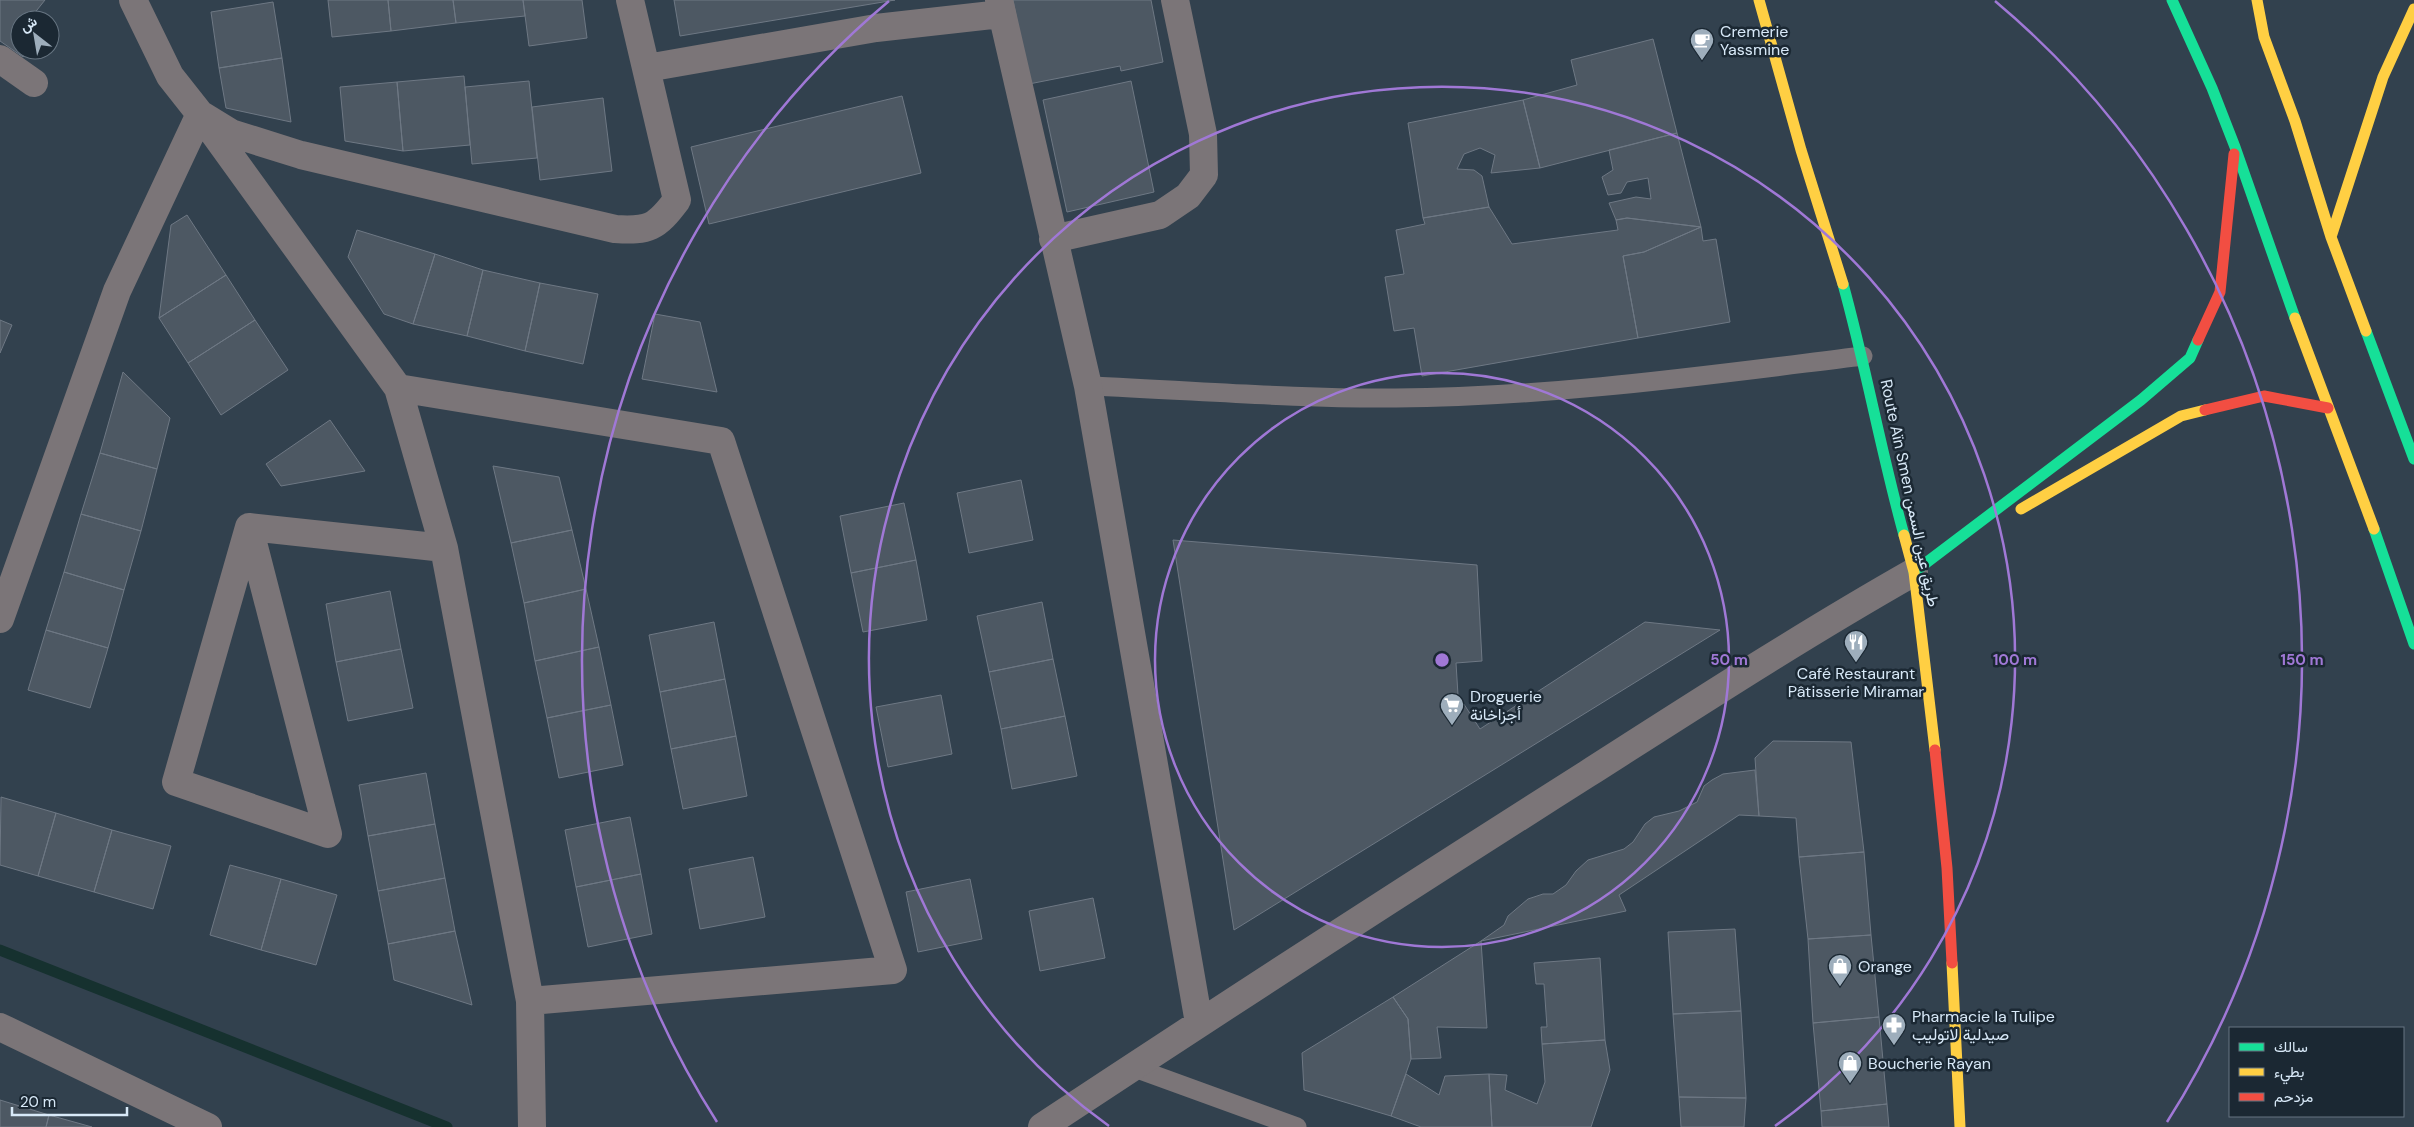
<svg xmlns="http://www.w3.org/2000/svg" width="2414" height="1127" font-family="'DM Sans',Vazirmatn,sans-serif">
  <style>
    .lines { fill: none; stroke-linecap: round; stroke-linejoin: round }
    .stream { stroke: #16312f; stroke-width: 11 }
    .building { fill: #4d5863; stroke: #6e7884 }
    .lane { stroke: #7b7578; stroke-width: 19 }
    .street { stroke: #7b7578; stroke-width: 28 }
    .fast { stroke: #16e098; stroke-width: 11 }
    .slow { stroke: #ffcf43; stroke-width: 11 }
    .jam { stroke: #f24e42; stroke-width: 11 }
    .ring { fill: none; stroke: #a078d6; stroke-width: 2.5 }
    .labels { text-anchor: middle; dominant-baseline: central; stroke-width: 5; stroke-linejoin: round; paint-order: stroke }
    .poi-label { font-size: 16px; fill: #d8e9f8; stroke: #1b2833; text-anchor: start }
    .street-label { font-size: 16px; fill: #d8e9f8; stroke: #1b2833 }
    .centre { fill: #a078d6; stroke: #1b2833; stroke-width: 2.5 }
    .ring-label { font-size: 15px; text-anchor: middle; font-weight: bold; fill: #a078d6; stroke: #1b2833; stroke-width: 5; stroke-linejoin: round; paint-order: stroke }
  </style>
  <rect width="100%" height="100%" fill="#32414e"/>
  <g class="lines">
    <path class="stream" d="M0,950L447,1127"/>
  </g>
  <path class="building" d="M0,0H45L33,15L39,20H20V50H29L23,57L0,41Z
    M328,0H388L391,31L332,37Z
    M388,0H453L456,23L391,31Z
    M453,0H523L525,16L456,23Z
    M523,0H582L587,38L529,46Z
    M674,0H895L680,36Z
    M1013,0H1151L1163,62L1121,71L1120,66L1029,84Z
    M273,2L282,58L219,68L211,12Z
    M1653,39L1677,133L1540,168L1523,100L1577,85L1571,60Z
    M282,58L291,122L226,108L219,68Z
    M464,76L470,145L403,151L397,82Z
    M529,81L537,158L472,164L465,87Z
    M1131,81L1154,192L1067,212L1043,100Z
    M397,82L403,151L345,141L340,87Z
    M902,96L921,173L709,224L691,147Z
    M603,98L612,171L540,180L532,107Z
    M1523,100L1540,168L1491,173L1495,155L1480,148L1464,154L1457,169L1474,170L1482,176L1489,207L1423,218L1408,123Z
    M1677,133L1701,227L1627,218L1616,220L1609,203L1636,197L1651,199L1648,178L1627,182L1621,193L1608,195L1602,177L1613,170L1609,150Z
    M1489,207L1512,244L1618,230L1616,220L1627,218L1701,227L1644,252L1623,256L1638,338L1422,376L1414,328L1394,331L1385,277L1404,274L1396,230L1425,224L1423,218Z
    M187,215L226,275L159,318L171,225Z
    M1701,227L1703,241L1716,239L1730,322L1638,338L1623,256L1644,252Z
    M357,230L435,254L413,324L384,314L348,257Z
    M435,254L483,270L467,336L413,324Z
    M483,270L540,283L525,351L467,336Z
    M226,275L255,320L188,363L159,318Z
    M540,283L598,294L583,364L525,351Z
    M655,314L700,322L717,392L642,379Z
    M0,320L12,325L0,353Z
    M255,320L288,370L221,415L188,363Z
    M123,372L170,418L157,469L100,453Z
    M330,420L365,471L281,486L266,464Z
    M100,453L157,469L141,531L81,514Z
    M493,466L559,477L572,530L511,543Z
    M1021,480L1033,540L969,553L957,493Z
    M904,503L916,560L851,573L840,516Z
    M81,514L141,531L124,590L64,572Z
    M572,530L586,589L524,603L511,543Z
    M1173,540L1477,565L1482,661L1456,663L1458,695L1480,729L1645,622L1720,630L1234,930Z
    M916,560L927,620L863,632L851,573Z
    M64,572L124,590L108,648L46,630Z
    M586,589L599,647L535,661L524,603Z
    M390,591L401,649L336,662L326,604Z
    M1042,602L1053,659L989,672L977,616Z
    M714,622L725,679L660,692L649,635Z
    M46,630L108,648L90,708L28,690Z
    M599,647L611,705L547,718L535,661Z
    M401,649L413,708L348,721L336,662Z
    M1053,659L1065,716L1001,729L989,672Z
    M725,679L736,736L671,749L660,692Z
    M941,695L952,754L888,767L876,707Z
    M611,705L623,765L559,778L547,718Z
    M1065,716L1077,776L1012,789L1001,729Z
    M736,736L747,796L683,809L671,749Z
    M1773,741L1851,742L1864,852L1799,857L1796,818L1759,816L1755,758Z
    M1755,770L1759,816L1739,815L1619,895L1626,911L1481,941L1504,925L1508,916L1528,899L1543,894H1553L1566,885L1576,871L1588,860L1624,849L1633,842L1645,824L1654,817L1679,811L1697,802L1704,786L1712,780L1723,774Z
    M426,773L435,824L368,836L359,785Z
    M1,797L56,813L38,876L0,865Z
    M56,813L112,830L94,892L38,876Z
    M630,817L641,874L576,887L565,830Z
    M435,824L445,878L378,891L368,836Z
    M112,830L171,846L153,909L94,892Z
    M1864,852L1871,935L1808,939L1799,857Z
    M753,857L765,917L700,929L689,869Z
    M230,865L281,879L261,950L210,935Z
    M641,874L652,934L588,947L576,887Z
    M445,878L455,931L388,944L378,891Z
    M281,879L337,895L316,965L261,950Z
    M970,879L982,939L918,952L906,892Z
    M1093,898L1105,958L1040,971L1029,911Z
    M1735,929L1741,1011L1673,1014L1668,932Z
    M455,931L472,1005L394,980L388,944Z
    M1871,935L1879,1017L1813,1023L1808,939Z
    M1481,941L1487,1028L1437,1027L1441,1058L1411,1059L1408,1019L1393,997Z
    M1600,958L1605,1040L1542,1044L1541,1027H1547L1544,984H1536L1534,963Z
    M1393,997L1408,1019L1411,1059L1391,1116L1304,1090L1302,1053Z
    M1741,1011L1746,1098L1679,1097L1673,1014Z
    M1879,1017L1887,1104L1821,1111L1813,1023Z
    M1605,1040L1610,1070L1591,1127H1492L1489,1074L1507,1075L1505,1090L1537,1104L1545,1082L1542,1044Z
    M1406,1074L1439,1095L1445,1076L1489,1074L1492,1127H1421L1391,1116Z
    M1679,1097L1746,1098L1744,1127H1681Z
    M0,1100L49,1115L46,1127H0Z
    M1887,1104L1889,1127H1822L1821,1111Z
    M49,1115L92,1127H46Z"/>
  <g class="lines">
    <path class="lane" d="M1088,386C1191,390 1294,399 1396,398C1553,397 1708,375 1863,356
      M1132,1067L1297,1127"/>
    <path class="street" d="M133,0L170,76L200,114L398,388L444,548L530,1001L532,1127
      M999,0L1088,386L1199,1023
      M0,59L34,83
      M647,68L876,28L1001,14
      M1053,239L1160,215L1188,196L1204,175L1203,134L1175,0
      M398,388L721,441L893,970L530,1001
      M249,527L328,834L176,782L249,527L444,548
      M0,619L117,291L200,114L231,133L301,155L615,229C649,231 656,228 677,200L630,0
      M0,1027L208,1127
      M1042,1127C1222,1008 1404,890 1587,774C1695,705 1803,635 1914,572"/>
    <path class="fast" d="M2172,0L2212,88L2235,147L2295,318
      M1843,284C1866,367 1881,452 1904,535
      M2366,331L2414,459
      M2374,529L2414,644
      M1914,572L2141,400L2190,358L2198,340"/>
    <path class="slow" d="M1759,0L1801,150L1843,284
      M2257,0L2264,37L2295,121L2331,237L2366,331
      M2331,237L2383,77L2414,9
      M2295,318L2374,529
      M2021,509L2181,416L2205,410
      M1904,535L1914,572L1935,750
      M1952,963L1960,1127"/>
    <path class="jam" d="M2198,340L2220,292L2234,154
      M2205,410L2264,396L2328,408
      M1935,750L1947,868L1952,963"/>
  </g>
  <g class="ring">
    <circle cx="1442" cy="660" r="287"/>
    <path d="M1109 1126A573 573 0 1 1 1775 1126"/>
    <path d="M717 1122A860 860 0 0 1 889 1M1995 1A860 860 0 0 1 2167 1122"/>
  </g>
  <defs>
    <g id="cafe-pin" transform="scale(1.25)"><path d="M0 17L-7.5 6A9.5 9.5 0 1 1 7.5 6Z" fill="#9eaebc" stroke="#1b2833"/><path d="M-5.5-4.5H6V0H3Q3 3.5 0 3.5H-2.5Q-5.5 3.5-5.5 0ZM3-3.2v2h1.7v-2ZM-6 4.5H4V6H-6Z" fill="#fff"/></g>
    <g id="restaurant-pin" transform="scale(1.25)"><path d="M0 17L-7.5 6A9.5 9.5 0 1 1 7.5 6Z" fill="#9eaebc" stroke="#1b2833"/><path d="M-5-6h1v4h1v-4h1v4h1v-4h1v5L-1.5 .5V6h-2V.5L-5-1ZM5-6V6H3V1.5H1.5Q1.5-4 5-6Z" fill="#fff"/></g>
    <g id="supermarket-pin" transform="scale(1.25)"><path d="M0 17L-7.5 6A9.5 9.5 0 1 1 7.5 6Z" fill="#9eaebc" stroke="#1b2833"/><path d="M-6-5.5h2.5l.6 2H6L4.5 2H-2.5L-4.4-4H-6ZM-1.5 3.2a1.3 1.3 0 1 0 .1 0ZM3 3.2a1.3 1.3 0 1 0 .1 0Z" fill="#fff"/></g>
    <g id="shop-pin" transform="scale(1.25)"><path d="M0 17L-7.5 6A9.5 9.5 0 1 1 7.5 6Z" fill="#9eaebc" stroke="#1b2833"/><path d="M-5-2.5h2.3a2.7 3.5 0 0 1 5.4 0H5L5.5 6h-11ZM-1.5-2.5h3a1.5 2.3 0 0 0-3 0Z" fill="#fff"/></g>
    <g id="pharmacy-pin" transform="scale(1.25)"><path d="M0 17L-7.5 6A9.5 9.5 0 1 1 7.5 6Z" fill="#9eaebc" stroke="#1b2833"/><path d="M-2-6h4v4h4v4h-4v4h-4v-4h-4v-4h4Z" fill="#fff"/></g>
  </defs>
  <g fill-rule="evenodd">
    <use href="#cafe-pin" x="1702" y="40"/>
    <use href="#restaurant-pin" x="1856" y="642"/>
    <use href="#supermarket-pin" x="1452" y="705"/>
    <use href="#shop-pin" x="1840" y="966"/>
    <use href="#pharmacy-pin" x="1894" y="1025"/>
    <use href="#shop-pin" x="1850" y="1063"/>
  </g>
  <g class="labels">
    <g class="poi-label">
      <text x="1720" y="31">Cremerie<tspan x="1720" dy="18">Yassmine</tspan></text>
      <text x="1856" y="673" text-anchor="middle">Café Restaurant<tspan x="1856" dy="18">Pâtisserie Miramar</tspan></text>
      <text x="1470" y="696">Droguerie<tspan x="1470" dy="18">أجزاخانة</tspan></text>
      <text x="1858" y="966">Orange</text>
      <text x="1912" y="1016">Pharmacie la Tulipe<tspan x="1912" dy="18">صيدلية لاتوليب</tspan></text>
      <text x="1868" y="1063">Boucherie Rayan</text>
    </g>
    <g class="street-label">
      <text transform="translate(1910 493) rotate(78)">Route Aïn Smen طريق عين السمن</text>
    </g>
  </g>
  <circle cx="1442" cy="660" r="8" class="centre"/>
  <g class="ring-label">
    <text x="1729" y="665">50 m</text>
    <text x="2015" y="665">100 m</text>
    <text x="2302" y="665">150 m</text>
  </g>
  <rect x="2229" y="1027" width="175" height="90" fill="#1b2833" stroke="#677582"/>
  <rect x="2239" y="1043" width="25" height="8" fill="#16e098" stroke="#677582"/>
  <text x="2274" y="1052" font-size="15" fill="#d8e9f8">سالك</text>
  <rect x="2239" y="1068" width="25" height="8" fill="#ffcf43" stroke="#677582"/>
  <text x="2274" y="1077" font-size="15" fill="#d8e9f8">بطيء</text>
  <rect x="2239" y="1093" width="25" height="8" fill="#f24e42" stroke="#677582"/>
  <text x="2274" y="1102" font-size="15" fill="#d8e9f8">مزدحم</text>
  <g transform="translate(35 35) rotate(329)"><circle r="24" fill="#1b2833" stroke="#677582"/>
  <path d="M0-4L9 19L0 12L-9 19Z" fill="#9eaebc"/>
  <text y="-8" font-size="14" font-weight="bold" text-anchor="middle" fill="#d8e9f8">ش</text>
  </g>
  <path d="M12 1107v8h115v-8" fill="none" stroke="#d8e9f8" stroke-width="2.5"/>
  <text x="20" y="1107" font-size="15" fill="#d8e9f8" stroke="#1b2833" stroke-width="4" paint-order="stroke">20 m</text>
</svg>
